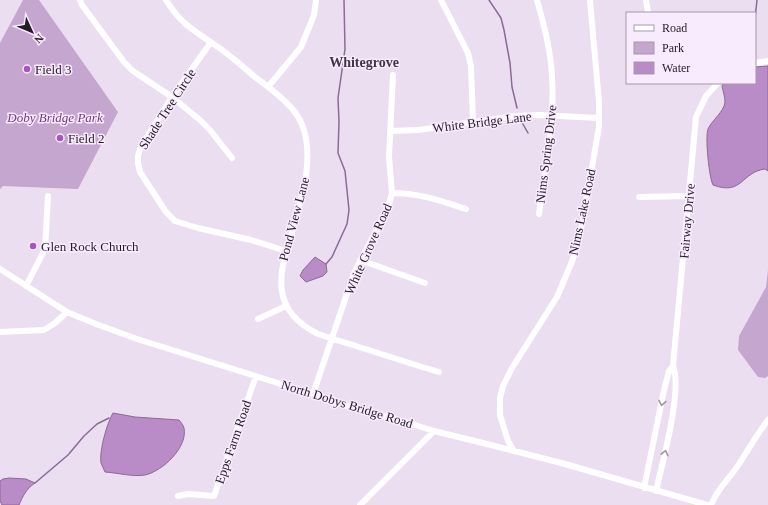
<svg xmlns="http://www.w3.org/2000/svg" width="768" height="505" font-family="'Times New Roman',serif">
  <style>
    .green { fill: #c4a6ce }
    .water { fill: #b98bc7; stroke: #8c6a96 }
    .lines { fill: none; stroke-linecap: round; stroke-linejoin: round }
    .stream { stroke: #8c6a96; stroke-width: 1.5 }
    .minor { stroke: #fff; stroke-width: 6 }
    .oneway { stroke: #9c999c }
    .poi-dot { fill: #a954c3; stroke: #f9ebfe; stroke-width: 1.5 }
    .labels { text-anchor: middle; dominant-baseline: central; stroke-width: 3; stroke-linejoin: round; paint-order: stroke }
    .poi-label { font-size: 13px; fill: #221d24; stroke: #f9ebfe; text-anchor: start }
    .street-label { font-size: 13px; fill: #221d24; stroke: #f9ebfe }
    .park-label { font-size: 13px; font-style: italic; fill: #733a84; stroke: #f9ebfe }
    .neighbourhood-label { font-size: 14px; font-weight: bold; fill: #423646; stroke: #f9ebfe }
  </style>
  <rect width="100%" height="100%" fill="#ecdef1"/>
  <path class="green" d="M23,0H39L118,112L78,189L3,186L0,189V43Z
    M768,270V376L765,378L758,377L738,350L739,336L766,287Z"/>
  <path class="water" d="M768,66V171L765,169C741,172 743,196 713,185C709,177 705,137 708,129C712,120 724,112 725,102C725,97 723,91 722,86L724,83H755V67Z
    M315,257L326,264L327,272L323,276L306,282L300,276L303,270Z
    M113,413L135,417L179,420C181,422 183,425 184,428C188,447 163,471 145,475C132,477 119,473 105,472C104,469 102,466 101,463C99,451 107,423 113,413Z
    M9,478L26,479L35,483C26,489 23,496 19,505H2L0,501V481L3,479Z"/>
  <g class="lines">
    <path class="stream" d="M489,0L501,18L504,30L510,63L512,87L517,108
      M755,18L757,0
      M520,119L528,133
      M326,264L332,257L347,224L349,210L345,171L338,153L339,122L338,98L345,49L344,0
      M35,483L68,455L84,436L97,424L109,418"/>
    <path class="minor" d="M80,0L82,5L124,62L133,71L172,97L200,120L210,130L232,158
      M166,0C180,23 193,30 215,45C229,54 242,66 255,77C268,87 284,98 294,111C311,132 309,162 304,187C300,202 296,217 292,232C278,275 270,310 318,334L419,366L439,372
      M441,0L468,53L471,66L473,123
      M537,0C544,25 551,51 552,78C555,123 545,169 539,214
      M646,0L648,13
      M211,42L172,97L141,146L138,156V163L140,172L166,212L175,221L198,228L251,240L286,251
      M755,63L768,61
      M268,87L301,47L314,15L316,0
      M390,131L419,130L515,116L540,115L599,118
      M392,193C419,193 441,201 466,209
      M639,197L689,196
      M360,260L425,283
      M0,269L67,312L96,324L137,339L313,394L330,401L412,424L434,431L483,443L565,464L707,505
      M26,286L45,249L48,196
      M258,319L286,306
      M0,332L44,330L55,323L67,312
      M313,394L354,273L388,208L392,193L389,157L393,75
      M514,451L508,441L500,415V398L503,386L512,368L557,297L573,259L582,224L599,127V102L590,0
      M644,488L664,390L669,371L673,366
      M656,491C662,464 683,389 673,366L696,117L706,96L718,83
      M178,496L188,494L214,496L256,376
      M360,505L434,431
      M711,505C717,489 730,478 739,464C749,449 757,434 768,420"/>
  </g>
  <defs><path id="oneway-chevron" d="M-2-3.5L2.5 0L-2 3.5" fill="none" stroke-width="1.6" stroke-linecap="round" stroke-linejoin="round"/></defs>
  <g class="oneway">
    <use href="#oneway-chevron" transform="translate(662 403) rotate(100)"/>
    <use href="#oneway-chevron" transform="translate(665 453) rotate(-77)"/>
  </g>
  <g class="poi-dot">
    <circle cx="27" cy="69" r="4"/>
    <circle cx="60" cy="138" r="4"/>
    <circle cx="33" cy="246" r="4"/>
  </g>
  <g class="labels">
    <g class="poi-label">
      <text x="35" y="69">Field 3</text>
      <text x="68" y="138">Field 2</text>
      <text x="41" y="246">Glen Rock Church</text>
    </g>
    <g class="street-label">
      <text transform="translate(167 109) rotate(-57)">Shade Tree Circle</text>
      <text transform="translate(482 122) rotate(-7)">White Bridge Lane</text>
      <text transform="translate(546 154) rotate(-83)">Nims Spring Drive</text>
      <text transform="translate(582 212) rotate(-78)">Nims Lake Road</text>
      <text transform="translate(294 219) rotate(-75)">Pond View Lane</text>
      <text transform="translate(687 221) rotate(-85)">Fairway Drive</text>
      <text transform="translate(368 249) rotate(-66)">White Grove Road</text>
      <text transform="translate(347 404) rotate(17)">North Dobys Bridge Road</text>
      <text transform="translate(233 442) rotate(-71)">Epps Farm Road</text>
    </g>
    <g class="park-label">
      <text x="55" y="117">Doby Bridge Park</text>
    </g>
    <g class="neighbourhood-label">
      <text x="364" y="62">Whitegrove</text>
    </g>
  </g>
  <rect x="626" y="12" width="130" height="72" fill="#f9ebfe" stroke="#a399a7"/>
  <rect x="634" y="25" width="20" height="6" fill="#ffffff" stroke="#a399a7"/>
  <text x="662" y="32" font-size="12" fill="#221d24">Road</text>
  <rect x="634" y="42" width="20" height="12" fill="#c4a6ce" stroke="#a399a7"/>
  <text x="662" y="52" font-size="12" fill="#221d24">Park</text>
  <rect x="634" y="62" width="20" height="12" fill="#b98bc7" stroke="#a399a7"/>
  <text x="662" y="72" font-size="12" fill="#221d24">Water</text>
  <g transform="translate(32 32) rotate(134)" stroke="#f9ebfe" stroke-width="3" paint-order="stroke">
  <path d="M0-3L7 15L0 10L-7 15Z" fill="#221d24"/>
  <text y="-6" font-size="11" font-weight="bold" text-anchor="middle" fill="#221d24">N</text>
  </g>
</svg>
